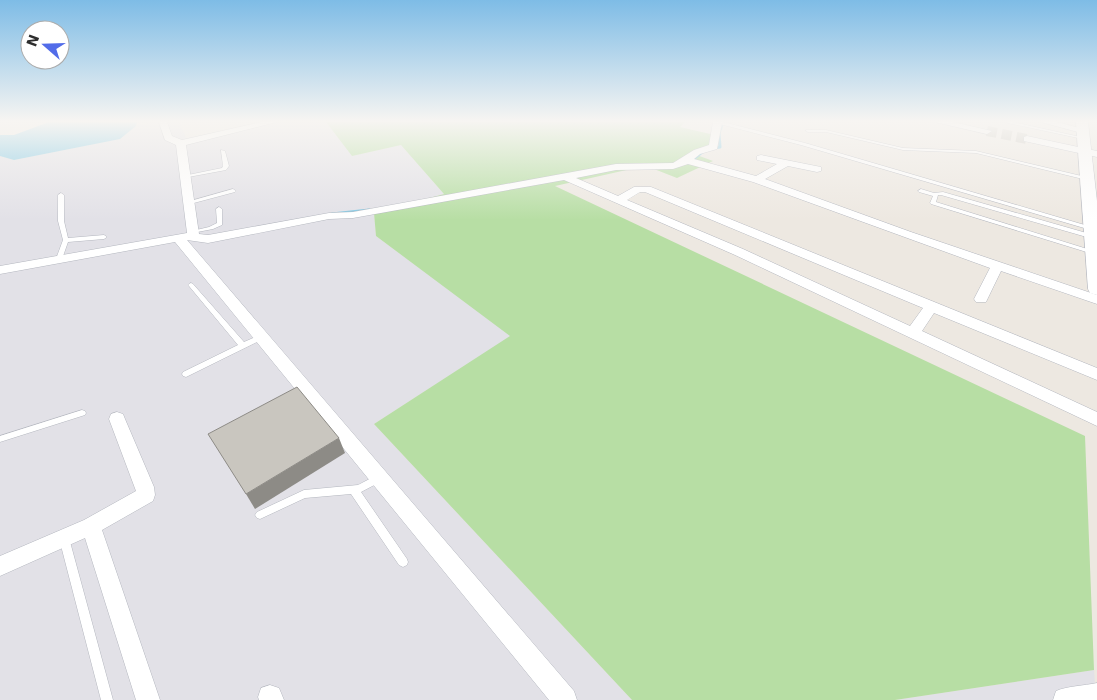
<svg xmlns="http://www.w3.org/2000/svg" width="1097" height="700" font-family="'DejaVu Sans',sans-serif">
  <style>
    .industrial { fill: #e2e1e7 }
    .green { fill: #b7dea4 }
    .water { fill: #7fc8e4 }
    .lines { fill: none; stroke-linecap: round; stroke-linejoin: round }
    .stream { stroke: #7fc8e4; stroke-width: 3 }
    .street-tunnel { stroke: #c7c3bd; stroke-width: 10; stroke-dasharray: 10 5; stroke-linecap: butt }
    .lane-casing { stroke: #b4b7bf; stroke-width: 1 }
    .street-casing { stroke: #b4b7bf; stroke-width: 1 }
    .secondary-casing { stroke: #b4b7bf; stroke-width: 1 }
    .lane { fill: #fff; fill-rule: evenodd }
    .street { fill: #fff; fill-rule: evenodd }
    .secondary { fill: #fff; fill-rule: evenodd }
    .shaded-wall { fill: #8d8b86 }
    .building { fill: #c9c6bf; stroke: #8d8b86 }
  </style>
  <rect width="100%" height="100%" fill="#ede8e1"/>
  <path class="industrial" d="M155,122H179L186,138L281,122H326L352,156L401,145L444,194L374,213L376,236L511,336L374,424L632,700H0V156L14,160L120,139L136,126Z
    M1094,670L1096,700H895Z"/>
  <path class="green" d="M326,122H685L680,127L719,136L710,145L694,154L713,161L677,178L654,169H631L555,186L1085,436L1094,670L895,700H632L374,424L510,336L376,236L374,213L444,194L401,145L352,156Z"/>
  <path class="water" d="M49,122H137L136,126L120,139L14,160L0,156V135H14Z"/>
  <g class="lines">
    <path class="stream" d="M713,148L720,147L719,133L723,122
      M689,162L705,150
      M332,214L369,210"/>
    <path class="street-tunnel" d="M987,131L1027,139"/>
    <g class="lane-casing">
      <path id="lane" d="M716,122H723L805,143L1095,228L1096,229L1093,231L1091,230L801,145L716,123Z
        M1006,122H1013L1085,138L1083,139L1008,123Z
        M806,130H826L903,148L976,151L1090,178L1087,180L976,153L903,150L826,132H808L806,131Z
        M221,150L225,151L229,166L226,170L183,178V176L222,168L223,166Z
        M233,189L236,191L235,192L190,204L187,202Z
        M921,189L934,193L943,192L1097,236V240L941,195H938L936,202L1097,252V254H1093L931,204L930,203L933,196L919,192L918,191Z
        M61,193L64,195V221L68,238L104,235L107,237L104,239L68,242L62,259L59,261L56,259L63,240L58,221V195Z
        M219,207L222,209V225L213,229L192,233V231L209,227L217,223L216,209Z
        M191,283L193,284L244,342L260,335L264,337L263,339L186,377L183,376L182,374L183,372L238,345L189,286L188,285L189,284Z
        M82,410L85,411L86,413L85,415L0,442V436Z
        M379,474L382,475L384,478L382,481L361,492L407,559L408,562L407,565L403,567L399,565L351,494L305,498L260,519L257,518L255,515L257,512L304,490L358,485Z
        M64,533L68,535L69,538L113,700H101L59,538L60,535Z"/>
    </g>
    <g class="street-casing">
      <path id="street" d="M159,122H167L172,136L182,140L261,122H277L186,145L199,234L208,235L329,213L353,212L616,164L673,163L694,150L709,145L713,122H722L717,149L700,154L694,159L756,176L777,164L757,160V156L761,155L821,167V171L817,172L788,166L765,179L911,232L1097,295V304L1001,271L986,302H976L974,299L990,268L753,182L688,164L673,169L616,170L576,178L618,196L634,187H651L1097,368V380L934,313L922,331L1097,412V426L735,255L564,180L353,218L329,219L208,243L187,240L574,691L577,700H549L175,242L0,274V266L187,233L176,145L165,140ZM640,192H645L923,308L910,326L743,249L627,200Z
        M935,122H953L992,131L987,134Z
        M1041,122H1057L1087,130L1082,133Z
        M1027,136L1097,151V157L1024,141V137Z
        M117,412L123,414L125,419L154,487L155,495L153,501L102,530L160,700H136L85,538L0,576V556L84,520L136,491L109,419L111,414Z
        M1097,683V700H1053L1056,691C1068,686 1083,686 1097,683Z
        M270,685L279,688L284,700H259L258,697L261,688Z"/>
    </g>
    <g class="secondary-casing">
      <path id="secondary" d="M1076,122H1088L1097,201V295L1090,293L1088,289Z"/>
    </g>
    <use href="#lane" class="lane"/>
    <use href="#street" class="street"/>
    <use href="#secondary" class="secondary"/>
  </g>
  <path class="shaded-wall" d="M339,438L345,453L255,509L246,494Z"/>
  <path class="building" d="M297,387L339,438L246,494L208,434Z"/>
  <linearGradient id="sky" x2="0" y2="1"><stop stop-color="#7ebce6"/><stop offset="0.55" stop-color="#f7f5f2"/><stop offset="1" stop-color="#f7f5f2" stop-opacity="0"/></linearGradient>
  <rect width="1097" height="220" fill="url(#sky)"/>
  <g transform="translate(45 45) rotate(290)"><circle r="24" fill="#ffffff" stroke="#ababab"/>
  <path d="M0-4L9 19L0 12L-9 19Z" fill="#526ce9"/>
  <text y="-8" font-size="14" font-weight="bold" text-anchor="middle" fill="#2d2d2d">N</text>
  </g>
</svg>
